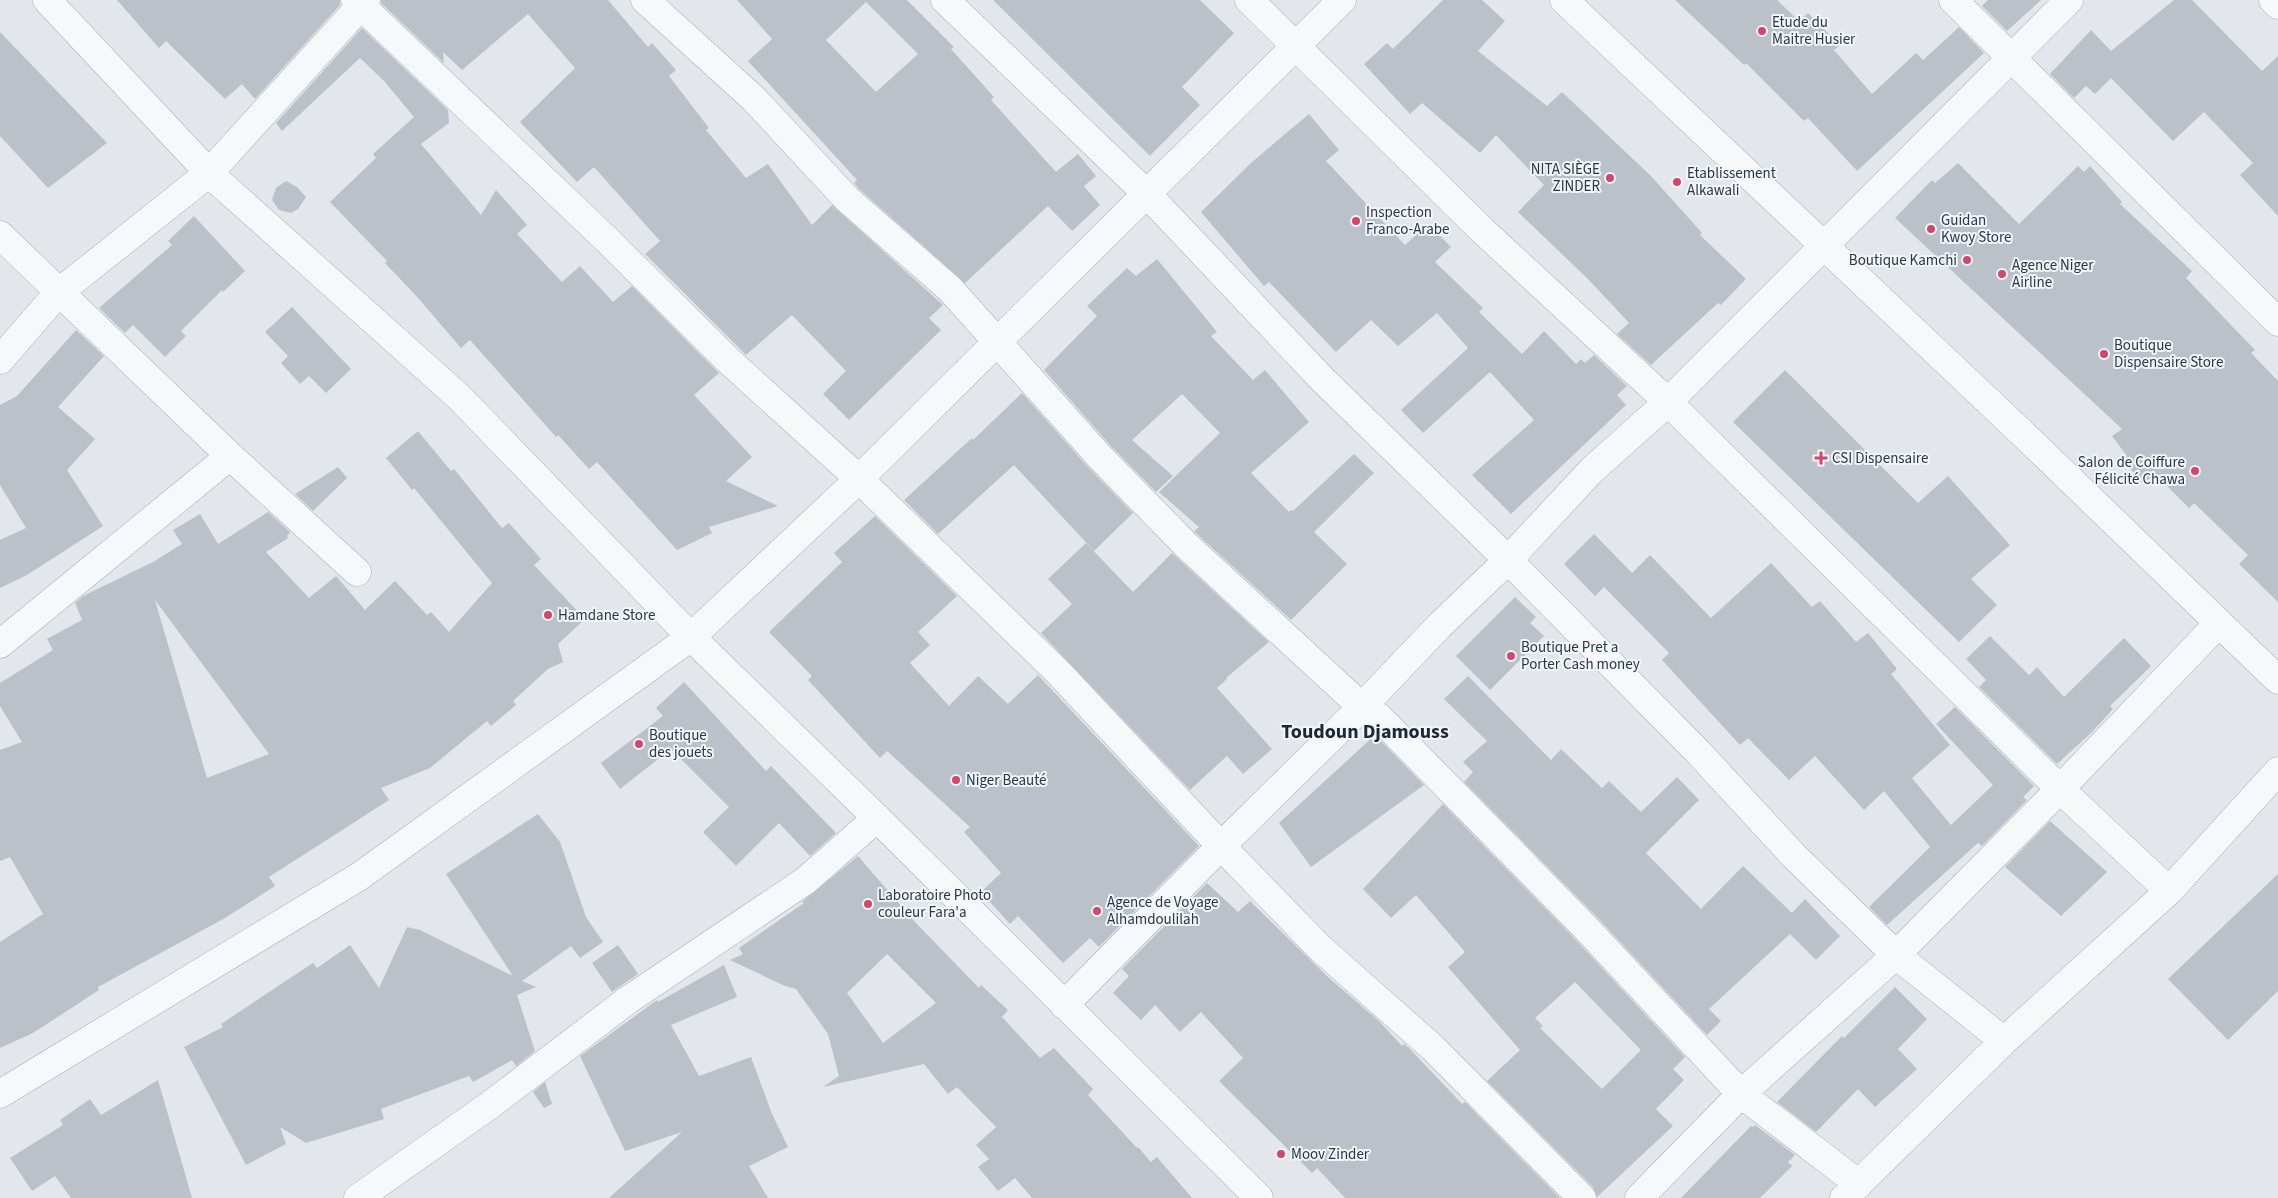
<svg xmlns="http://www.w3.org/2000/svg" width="2278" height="1198" font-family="'Source Sans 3',sans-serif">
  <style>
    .building { fill: #bac1c9; fill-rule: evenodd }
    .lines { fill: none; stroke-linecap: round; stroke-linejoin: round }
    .minor-casing { stroke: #a8afb6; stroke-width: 29 }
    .minor { stroke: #f6f8fa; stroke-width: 28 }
    .poi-dot { fill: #d1486c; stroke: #f3f6f9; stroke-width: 2 }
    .labels { text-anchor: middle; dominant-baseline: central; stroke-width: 4; stroke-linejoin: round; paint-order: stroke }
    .poi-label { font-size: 15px; fill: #2a3744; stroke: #f3f6f9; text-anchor: start }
    .district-label { font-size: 20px; font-weight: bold; fill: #1d2835; stroke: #f3f6f9 }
  </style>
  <rect width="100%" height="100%" fill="#e3e7ec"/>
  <path class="building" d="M117,0H340V5L255,99L242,84L225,99L166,41L159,48Z
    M381,0H608L648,47L652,43L676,70L669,76L709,128L706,130L746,178L768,164L812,225L832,205L943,305L929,318L941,330L849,420L823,394L846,371L792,315L746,355L645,254L660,241L594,167L577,182L520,122L575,68L528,14L462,70L443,52L444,63L381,3Z
    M737,0H907L954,47L951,49L994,97L991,100L1056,172L1078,154L1096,176L1084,186L1100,205L1072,231L1048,206L965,283L858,188L854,183L857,180L748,61L772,39ZM866,2L918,54L876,92L826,40Z
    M993,0H1200L1234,33L1182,87L1200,105L1150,156Z
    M1443,0H1482L1505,21L1478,51L1547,106L1562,92L1651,176L1702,233L1700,235L1746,279L1721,305L1718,303L1651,365L1617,334L1629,323L1589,280L1518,212L1544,185L1496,135L1480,153L1422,103L1410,114L1364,64L1387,43L1393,49Z
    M1675,0H1777L1799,21L1808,13L1840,45L1834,50L1872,94L1916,53L1923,60L1959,27L1984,53L1857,171L1808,118L1804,121L1746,63L1744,65Z
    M1988,0H2041L2007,31L1982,6Z
    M2174,0H2192L2262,71L2278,56V216L2240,175L2253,163L2204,112L2173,141L2111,78L2095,94L2086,86L2074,98L2050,74L2091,30L2111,51Z
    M362,28L448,110L449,123L421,144L481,215L496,190L527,225L517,234L562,282L580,266L613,302L632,286L719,373L694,395L752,457L726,481L778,506L709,527L712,533L677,550L597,462L589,469L558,435L556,437L470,340L461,348L419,299L385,263L387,261L330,202L376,158L373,154L414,117L384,81L360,58L282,131L276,123Z
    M0,32L107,143L48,188L0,136Z
    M1309,114L1339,150L1326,161L1405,245L1428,224L1451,247L1435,262L1483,308L1479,312L1522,354L1544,331L1576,364L1581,359L1585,363L1594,355L1627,386L1617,395L1626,405L1511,514L1472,475L1534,420L1490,372L1423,433L1401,410L1468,348L1437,313L1398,346L1371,320L1336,352L1269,282L1264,286L1201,212L1252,162Z
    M1958,163L2019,224L2078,166L2084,172L2090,166L2122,202L2120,204L2192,271L2186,278L2255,350L2251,353L2278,381V602L2239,564L2248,555L2194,503L2189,508L2155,474L2143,484L2123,460L2127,456L2112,436L2122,429L1895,218L1932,180L1935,183Z
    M286,181L297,187L306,197L298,209L291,213L279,210L272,200L276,188Z
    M194,216L245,271L223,292L222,290L181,331L186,336L165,357L133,325L125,333L99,308L172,245L168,241Z
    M1157,259L1217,332L1211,336L1253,380L1265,370L1309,422L1251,473L1289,512L1291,510L1293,511L1354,454L1374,473L1314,532L1347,564L1291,620L1197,534L1194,531L1199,527L1159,492L1220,433L1182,394L1132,440L1173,476L1156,492L1110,445L1044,370L1097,316L1087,306L1127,268L1136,276Z
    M292,307L351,369L326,393L309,376L300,384L281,363L288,356L265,332Z
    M76,330L104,356L58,407L95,439L67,470L103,526L27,575L0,588V540L26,528L0,485V405L17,396Z
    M1785,370L1918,503L1948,476L2010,545L1971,579L1997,605L1959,642L1733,422Z
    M1022,393L1087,466L1133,513L1094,551L1014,465L938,534L904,500L972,438L973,440Z
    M418,431L451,471L454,469L502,528L509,523L541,559L534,565L585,619L558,644L563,662L548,669L513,701L516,705L491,726L487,721L430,768L381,788L389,800L269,877L275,886L225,918L98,987L99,990L33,1033L0,1048V942L43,914L10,857L0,861V750L22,742L0,706V683L53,650L47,639L82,620L75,603L83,596L153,562L182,544L173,530L200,514L218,544L268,512L290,532L287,536L288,538L266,552L309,598L336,576L365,610L395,581L427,615L431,612L449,632L492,583L414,488L412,490L386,458ZM155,600L269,754L207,778Z
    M338,467L347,478L313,511L295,494Z
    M875,516L957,596L918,632L930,645L910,663L949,706L978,676L1008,704L1038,675L1199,846L1099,947L1090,938L1063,963L1018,916L1010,924L981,892L1001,873L964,832L970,827L887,751L880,758L808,680L812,676L769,632L842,562L834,553Z
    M1594,534L1632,573L1650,555L1711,618L1771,563L1812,607L1820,601L1856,642L1868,633L1897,669L1891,674L1950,745L1912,778L1951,825L1993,785L1936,724L1955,707L2034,786L2023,797L2027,800L1982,846L1978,843L1887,925L1869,907L1930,847L1884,791L1864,810L1815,756L1789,780L1748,738L1740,745L1662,660L1669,653L1604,587L1595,596L1564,564Z
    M1086,543L1133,592L1172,553L1269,642L1226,678L1227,679L1217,688L1272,749L1243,774L1227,756L1190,790L1041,633L1072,604L1048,579Z
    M1515,597L1536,617L1530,623L1544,636L1490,690L1456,656Z
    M1990,636L2029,675L2037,667L2064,697L2124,638L2151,666L2110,706L2113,709L2091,733L2057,764L1979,687L1986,680L1966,659Z
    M1468,676L1551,760L1561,749L1602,788L1609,781L1641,812L1677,777L1699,800L1646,853L1701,909L1743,866L1792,913L1805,899L1840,936L1816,960L1790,934L1709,1009L1721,1021L1707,1035L1596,916L1464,782L1473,772L1463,762L1487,741L1444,699Z
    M684,682L766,771L771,766L836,833L810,856L779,823L736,866L703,832L729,807L671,749L620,789L601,763L663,716L656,708Z
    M1375,735L1424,785L1311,867L1279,823Z
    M1443,804L1574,938L1685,1057L1673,1069L1684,1080L1656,1109L1673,1126L1597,1197L1593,1187L1487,1081L1520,1050L1448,967L1465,952L1416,895L1391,918L1363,889ZM1575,982L1641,1050L1602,1089L1540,1028L1543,1026L1535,1018Z
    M538,814L560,842L586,917L603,942L580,958L571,946L522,981L536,987L517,995L535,1051L516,1066L512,1060L473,1082L469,1076L381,1109L384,1119L306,1143L280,1127L286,1144L246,1165L184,1047L223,1027L221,1024L313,963L317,968L350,945L379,988L407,927L420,930L513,976L446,874Z
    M2050,821L2107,872L2061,916L2005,867Z
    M858,856L915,922L979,988L981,985L1008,1010L1002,1017L1040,1058L1054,1048L1093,1089L1088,1095L1137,1148L1138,1147L1151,1162L1157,1157L1192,1198H1032L1015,1178L998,1191L978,1167L989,1159L976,1145L996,1127L957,1087L948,1094L924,1064L823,1087L839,1076L828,1034L796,989L785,986L730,960L743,954L739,948L804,903L802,902ZM887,954L936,1003L883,1043L847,993Z
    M2278,874V991L2228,1040L2168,979Z
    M1207,883L1238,912L1250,901L1329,978L1379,1021L1402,1046L1404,1044L1409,1048L1462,1104L1465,1102L1560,1198H1345L1317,1168L1312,1173L1219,1081L1243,1058L1201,1012L1180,1032L1155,1005L1141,1020L1113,993L1129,976L1122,969Z
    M618,945L638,974L612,992L592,963Z
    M724,965L737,997L671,1025L699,1076L751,1057L772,1114L788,1147L749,1166L768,1198H609L682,1132L625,1151L580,1056L657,1000L658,1002Z
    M1895,987L1927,1019L1898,1049L1917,1069L1875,1107L1858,1089L1816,1132L1777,1102L1842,1036L1844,1038Z
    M158,1080L192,1198H71L55,1176L32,1191L10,1158L63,1125L60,1120L90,1099L101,1115Z
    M545,1082L552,1104L544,1108L533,1092Z
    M1755,1125L1795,1155L1788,1162L1792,1166L1760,1198H1681L1751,1126L1753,1127Z"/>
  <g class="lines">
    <g class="minor-casing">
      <path id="minor" d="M47,0L211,175L459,397L691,637L877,818L1259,1198
        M355,0L605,238L729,361L859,479L1058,672L1221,846L1320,948L1433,1048L1582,1198
        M645,0L754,99L847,199L950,289L1099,456L1186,545L1362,707L1379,717L1585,927L1741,1094L1859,1184
        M945,0L1148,195L1322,379L1508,560L1699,753L1793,855L1896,955L2004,1041
        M1249,0L1483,231L1668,402L2060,789L2169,891
        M1564,0L2021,432L2278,680
        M1953,0L2278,322
        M2273,0L2278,5
        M0,235L230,456L357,572
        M0,360L58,293L209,173L366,0
        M0,644L230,456
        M1064,1005L1221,846L1362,707L1439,626L1508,560L1592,470L1668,402L2069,0
        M0,1094L360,876L691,637L859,479L1342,0
        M358,1198L490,1105L628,1000L805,881L877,818
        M1639,1198L1741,1094L1896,955L2060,789L2219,623
        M1844,1198L2004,1041L2169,891L2278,771"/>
    </g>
    <use href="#minor" class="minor"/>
  </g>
  <g class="poi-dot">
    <circle cx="1762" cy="31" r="5"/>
    <circle cx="1610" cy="178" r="5"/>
    <circle cx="1677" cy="182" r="5"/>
    <circle cx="1356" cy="221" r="5"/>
    <circle cx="1931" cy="229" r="5"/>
    <circle cx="1967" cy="260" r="5"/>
    <circle cx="2002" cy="274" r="5"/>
    <circle cx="2104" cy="354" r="5"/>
    <path d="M1818.5 450.5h5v5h5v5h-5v5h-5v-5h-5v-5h5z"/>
    <circle cx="2195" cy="471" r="5"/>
    <circle cx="548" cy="615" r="5"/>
    <circle cx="1511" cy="656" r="5"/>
    <circle cx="639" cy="744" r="5"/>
    <circle cx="956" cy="780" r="5"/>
    <circle cx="868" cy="904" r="5"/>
    <circle cx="1097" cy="911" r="5"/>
    <circle cx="1281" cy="1154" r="5"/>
  </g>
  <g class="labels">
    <g class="poi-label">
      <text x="1772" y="22">Etude du<tspan x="1772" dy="17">Maitre Husier</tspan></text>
      <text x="1600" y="169" text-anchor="end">NITA SIÈGE<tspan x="1600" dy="17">ZINDER</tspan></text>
      <text x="1687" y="173">Etablissement<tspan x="1687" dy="17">Alkawali</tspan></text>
      <text x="1366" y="212">Inspection<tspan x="1366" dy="17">Franco-Arabe</tspan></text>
      <text x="1941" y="220">Guidan<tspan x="1941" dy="17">Kwoy Store</tspan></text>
      <text x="1957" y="260" text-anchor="end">Boutique Kamchi</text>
      <text x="2012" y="265">Agence Niger<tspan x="2012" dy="17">Airline</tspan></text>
      <text x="2114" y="345">Boutique<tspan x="2114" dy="17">Dispensaire Store</tspan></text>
      <text x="1832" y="458">CSI Dispensaire</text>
      <text x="2185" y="462" text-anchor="end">Salon de Coiffure<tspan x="2185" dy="17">Félicité Chawa</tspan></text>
      <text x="558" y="615">Hamdane Store</text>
      <text x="1521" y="647">Boutique Pret a<tspan x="1521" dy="17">Porter Cash money</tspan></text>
      <text x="649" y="735">Boutique<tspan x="649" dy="17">des jouets</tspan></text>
      <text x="966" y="780">Niger Beauté</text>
      <text x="878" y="895">Laboratoire Photo<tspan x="878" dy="17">couleur Fara'a</tspan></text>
      <text x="1107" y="902">Agence de Voyage<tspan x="1107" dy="17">Alhamdoulilah</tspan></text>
      <text x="1291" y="1154">Moov Zinder</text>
    </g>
    <g class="district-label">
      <text x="1365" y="732">Toudoun Djamouss</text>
    </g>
  </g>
</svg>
